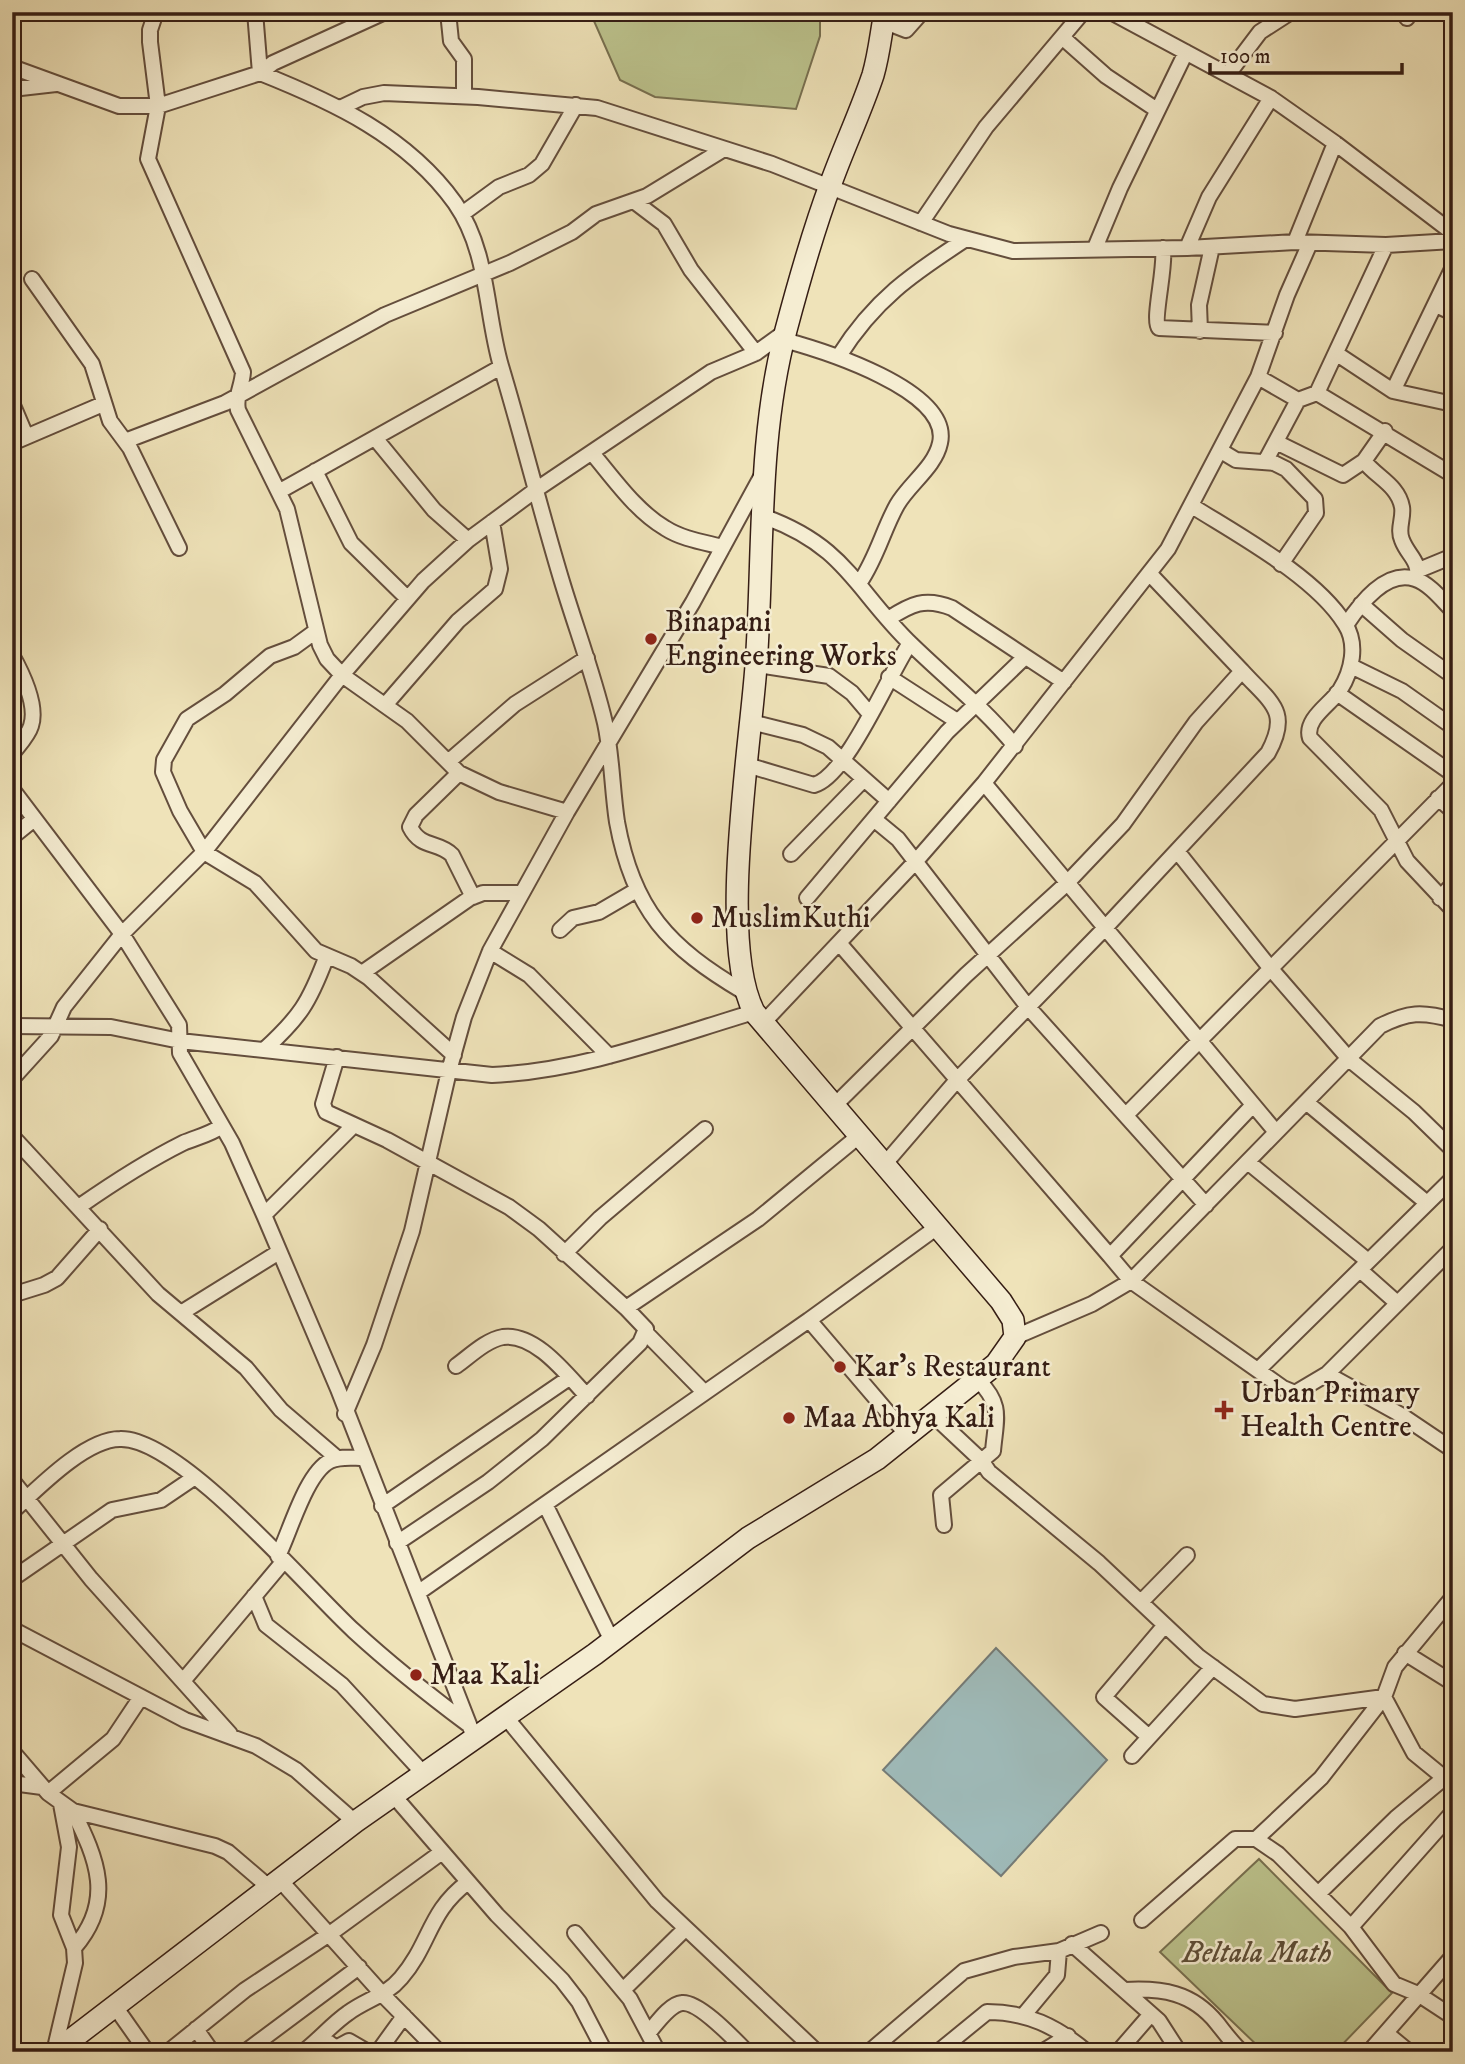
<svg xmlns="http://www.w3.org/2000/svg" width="1465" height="2064" font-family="'IM FELL DW Pica',serif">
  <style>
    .green { fill: #bcc38d; stroke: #787050; stroke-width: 2 }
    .water { fill: #9fbbba; stroke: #757c78; stroke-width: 2 }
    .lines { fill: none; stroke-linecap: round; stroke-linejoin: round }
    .street-casing { stroke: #644e3d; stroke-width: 18 }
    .secondary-casing { stroke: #351d14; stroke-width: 24 }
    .street { stroke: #f5edd2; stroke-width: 14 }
    .secondary { stroke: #f5edd2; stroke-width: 21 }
    .poi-dot { fill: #8f2418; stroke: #f5edd2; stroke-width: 2.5 }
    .labels { text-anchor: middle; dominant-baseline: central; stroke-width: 5; stroke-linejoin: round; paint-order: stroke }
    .poi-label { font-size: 30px; fill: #351d14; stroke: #f5edd2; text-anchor: start }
    .park-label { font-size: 30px; font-style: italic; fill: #5e4f38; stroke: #f5edd2 }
  </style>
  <rect width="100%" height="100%" fill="#efe3b9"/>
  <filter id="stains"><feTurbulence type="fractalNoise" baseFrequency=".00286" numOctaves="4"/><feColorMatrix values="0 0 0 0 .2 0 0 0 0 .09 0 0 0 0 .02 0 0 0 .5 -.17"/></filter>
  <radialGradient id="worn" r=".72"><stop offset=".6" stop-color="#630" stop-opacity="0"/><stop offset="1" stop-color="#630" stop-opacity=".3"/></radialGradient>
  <path class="green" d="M590,12H820V36L796,109L655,97L620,80Z
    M1259,1859L1392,1993L1335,2052H1264L1160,1952Z"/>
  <path class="water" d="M996,1648L1107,1760L1001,1876L883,1770Z"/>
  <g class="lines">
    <g class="street-casing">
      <path id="street" d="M156,12L150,30V42L158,106L148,159L243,372C242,387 235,396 238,410L287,509L320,645L327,659L342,675L407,721L459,773L499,792L567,812
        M255,12L260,73C333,102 407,136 455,203C489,252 485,311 501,366C523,439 541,513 563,585C577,631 594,676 605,723C612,755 612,789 617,822C633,910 668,947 744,992
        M448,12L451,41L464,59V96
        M1111,12L1271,98L1335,143L1453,233
        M1403,12L1407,18
        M883,21L906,30L922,12
        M1130,22L1146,12
        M1062,37L1106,76L1157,110
        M12,67L119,106H158L260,73L273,63L385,12
        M1229,73L1260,32L1291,12
        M12,89L56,84
        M340,108L363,97L384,93L478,97L597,108L772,164L949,234L1013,251L1187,248L1295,242L1386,245L1453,241
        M635,202L664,224L691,270L756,353L785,332
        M462,214L499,187L529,175L542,164L576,105
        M921,223L986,127L1083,12
        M1295,242L1335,143
        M1095,248L1120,188L1186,52
        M1163,248C1166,268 1152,320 1159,328L1275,333
        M1187,248L1209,197L1271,98
        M32,279L92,364L110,421L130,448L179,548
        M1436,305L1453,313
        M1200,331L1199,305L1212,247
        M784,340C821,350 952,390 940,443C935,467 909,484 897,505C883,530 877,557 860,582
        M1337,354L1393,391L1453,404
        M839,356C874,300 912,274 966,239
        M1258,377L1298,400L1317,393L1322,396L1453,475
        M1393,391L1453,267
        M1317,393L1386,245
        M12,403L26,436
        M1385,431L1364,461C1376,477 1398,485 1402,507C1404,518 1397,529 1402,540C1408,556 1420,560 1417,579
        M375,438L434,510L468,540
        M125,441L225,403L385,315L510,263L572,232L596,214L647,196L724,149
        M1276,442L1343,475L1364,461
        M12,443L103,404
        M1221,451L1236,460L1274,463L1286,469L1315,499L1316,513L1281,564
        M592,453C614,479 636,511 665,528C682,539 703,542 723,547
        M1265,462L1298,400
        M315,471L351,543L407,598
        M280,491L501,367
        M1192,506C1238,535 1316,577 1345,624C1358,644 1352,671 1340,690C1331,704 1304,719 1310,738L1381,810L1407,861L1453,910
        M765,517C847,547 855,590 912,645C947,679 984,708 1015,746
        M1419,570L1453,556
        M1149,573L1242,671
        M1361,604L1402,640L1453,676
        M888,619C911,604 925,597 952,608L1064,682
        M1346,625C1360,604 1386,569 1415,579C1430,584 1442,600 1453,611
        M316,631L294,647L270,656L225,694L187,719L164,760L163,772L180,811L204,852L255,883L316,951L351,966L369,978L454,1055
        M12,655C22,673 38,705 31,726C28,736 18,746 12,754
        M757,665L829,676L852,693L869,713
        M1351,666L1402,691L1453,727
        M889,677L957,721
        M1337,693L1453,774
        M386,704L458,621L495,589L500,569L492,522
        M751,722L803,735L828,747L889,801
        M448,762L515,704L587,658
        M747,765L814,785C847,776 888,676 910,643
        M459,773L416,815L410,827C421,849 438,841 452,855L473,897
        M984,783L1276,1132
        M12,789L122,934L179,1025L180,1053L232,1143L264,1215L338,1389L474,1737
        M1438,798L1453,811
        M875,820L898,839L1028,1007L1206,1205
        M12,837L33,820
        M1177,851L1271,969L1350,1060L1414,1112L1453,1150
        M791,854L864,779
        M807,898L947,732L1025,657
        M1440,898L1453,884
        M560,930L573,918L599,912L635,891
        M839,943L1110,1256
        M490,951L529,975L609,1056
        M362,973L470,898L483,893H521
        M763,1023L916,861L984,783L1168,549L1258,377L1287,295L1310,243
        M12,1026L111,1027L180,1041L492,1075C583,1071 667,1038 754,1012
        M264,1050C300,1017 309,1003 326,958
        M337,1057L323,1104L326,1112L387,1140L509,1207L539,1229L626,1308
        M12,1079L51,1036L64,1007L122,934L204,852L342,675L423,581L468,540L537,489L711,372L756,353
        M1306,1102L1427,1203
        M835,1105L966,975L1066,884L1123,824L1196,722L1242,671C1271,703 1291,711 1268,753L1104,929L957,1080L883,1166
        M1253,1105L1110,1256L1131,1281L1380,1026C1408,1012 1422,1011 1453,1020
        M1126,1115L1453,784
        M12,1136L158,1294L246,1368L281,1410L337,1458
        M1249,1163L1368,1261
        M80,1206C113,1183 147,1161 183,1143C197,1137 209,1135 222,1126
        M264,1215L354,1125
        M564,1254L600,1218L705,1129
        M1360,1270L1396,1302
        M12,1295L44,1285L57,1278L100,1229
        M181,1313L279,1252
        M647,1334L704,1392
        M1015,1337L1092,1304L1131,1281L1283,1388L1295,1393L1327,1374L1401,1415L1453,1450
        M456,1366C470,1356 486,1340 503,1337C536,1333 567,1375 587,1396
        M1259,1369L1453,1178
        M1327,1374L1453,1248
        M345,1414L374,1345L412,1231L449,1071L464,1017L490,951L567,812L693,602L762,475
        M933,1415L981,1460L989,1472L1099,1563L1199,1657L1263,1704L1295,1709L1384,1697L1414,1753L1453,1785
        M908,1436L809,1320L936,1228
        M12,1480L91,1579L230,1734
        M545,1504L612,1641
        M382,1506L569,1378
        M12,1512C37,1489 85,1439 120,1439C180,1437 307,1588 354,1631C391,1665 429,1695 469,1725
        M944,1525L941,1495L993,1451C996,1418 1003,1405 978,1380
        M397,1543L488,1482L542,1439L640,1343L646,1329L626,1308L758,1219L860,1135
        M278,1556C290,1532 306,1473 330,1461C340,1456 353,1458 363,1458
        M12,1579L112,1510L161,1500L195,1477
        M419,1592L809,1320
        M254,1596L266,1625L342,1685L425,1775
        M1141,1602L1187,1555
        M12,1629L185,1720L256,1746L296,1770L355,1822
        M1405,1653L1453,1683
        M183,1681L283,1562
        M504,1715L657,1901L817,2052
        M1149,1737L1104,1697L1165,1625
        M12,1751L48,1793L73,1811L215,1846L228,1852L270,1888
        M1132,1756L1213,1667
        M12,1783L42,1787
        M48,1793L113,1739L141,1697
        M394,1796L497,1915L562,1980L579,2002L605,2052
        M73,1811C97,1859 115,1901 74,1948
        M1256,1839L1321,1778L1384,1697L1395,1667L1453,1597
        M280,1880L384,1996L439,2052
        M1318,1894L1396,1818L1444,1778
        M1142,1920L1235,1839H1256L1278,1854L1351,1927L1394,1984L1418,1994L1453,2017
        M1351,1927L1453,1812
        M575,1933L630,1999L658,2052
        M1072,1944L1159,2021L1179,2052
        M623,1990L684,1930
        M1125,1990C1162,1988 1192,1992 1217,2023C1225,2033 1232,2043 1242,2052
        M114,2005L147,2052
        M1023,2016L1057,1975L1059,1951
        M196,2029L212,2052
        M650,2031C657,2023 670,2004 682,2003C699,2001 735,2040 747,2052
        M1386,2033L1409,2052
        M321,2037L336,2048L349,2041L368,2052
        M54,2052L75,1963L74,1948L61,1915L69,1847L61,1804
        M168,2052L245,1990L331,1933L442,1852
        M245,2052L359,1967
        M303,2052C319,2040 332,2024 348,2013C367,1999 386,1996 401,1978C431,1943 428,1912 468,1882
        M378,2052L404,2016
        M869,2052L964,1971L1014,1957L1059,1951L1101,1933
        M938,2052L987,2012C1027,2012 1056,2026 1087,2052
        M1042,2052L1068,2036
        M1118,2052L1151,2014
        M1369,2052L1453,1956"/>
    </g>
    <g class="secondary-casing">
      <path id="secondary" d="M55,2052L355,1822L595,1654L748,1538L877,1459L996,1364L1015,1337L1013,1320L1001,1301L754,1012C718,942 750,750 756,666C764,555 757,439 786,330C799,281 813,231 831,183C844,147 861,111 873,75C879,55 881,33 885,12"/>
    </g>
    <use href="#street" class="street"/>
    <use href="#secondary" class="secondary"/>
  </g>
  <g class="poi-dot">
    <circle cx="651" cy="639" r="7"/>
    <circle cx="697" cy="918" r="7"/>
    <circle cx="840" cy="1367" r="7"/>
    <path d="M1220.5 1399.5h7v7h7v7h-7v7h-7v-7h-7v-7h7z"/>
    <circle cx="789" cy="1418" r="7"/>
    <circle cx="416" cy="1675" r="7"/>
  </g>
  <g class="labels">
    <g class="poi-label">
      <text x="665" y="622">Binapani<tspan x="665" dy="34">Engineering Works</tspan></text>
      <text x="711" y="918">MuslimKuthi</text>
      <text x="854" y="1367">Kar's Restaurant</text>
      <text x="1240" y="1393">Urban Primary<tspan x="1240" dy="34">Health Centre</tspan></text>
      <text x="803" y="1418">Maa Abhya Kali</text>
      <text x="430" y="1675">Maa Kali</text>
    </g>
    <g class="park-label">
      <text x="1257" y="1953">Beltala Math</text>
    </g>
  </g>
  <rect width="1465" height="2064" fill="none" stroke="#efe3b9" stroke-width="42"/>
  <rect x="14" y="14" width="1437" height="2036" fill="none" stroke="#351d14" stroke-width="3.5"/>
  <rect x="21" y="21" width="1423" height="2022" fill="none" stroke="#351d14" stroke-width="2"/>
  <path d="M1210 63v10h192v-10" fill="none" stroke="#351d14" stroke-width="3.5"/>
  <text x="1220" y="63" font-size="21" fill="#351d14" stroke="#f5edd2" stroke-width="5" paint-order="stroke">100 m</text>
  <rect width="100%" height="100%" filter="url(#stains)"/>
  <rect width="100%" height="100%" fill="url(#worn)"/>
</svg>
